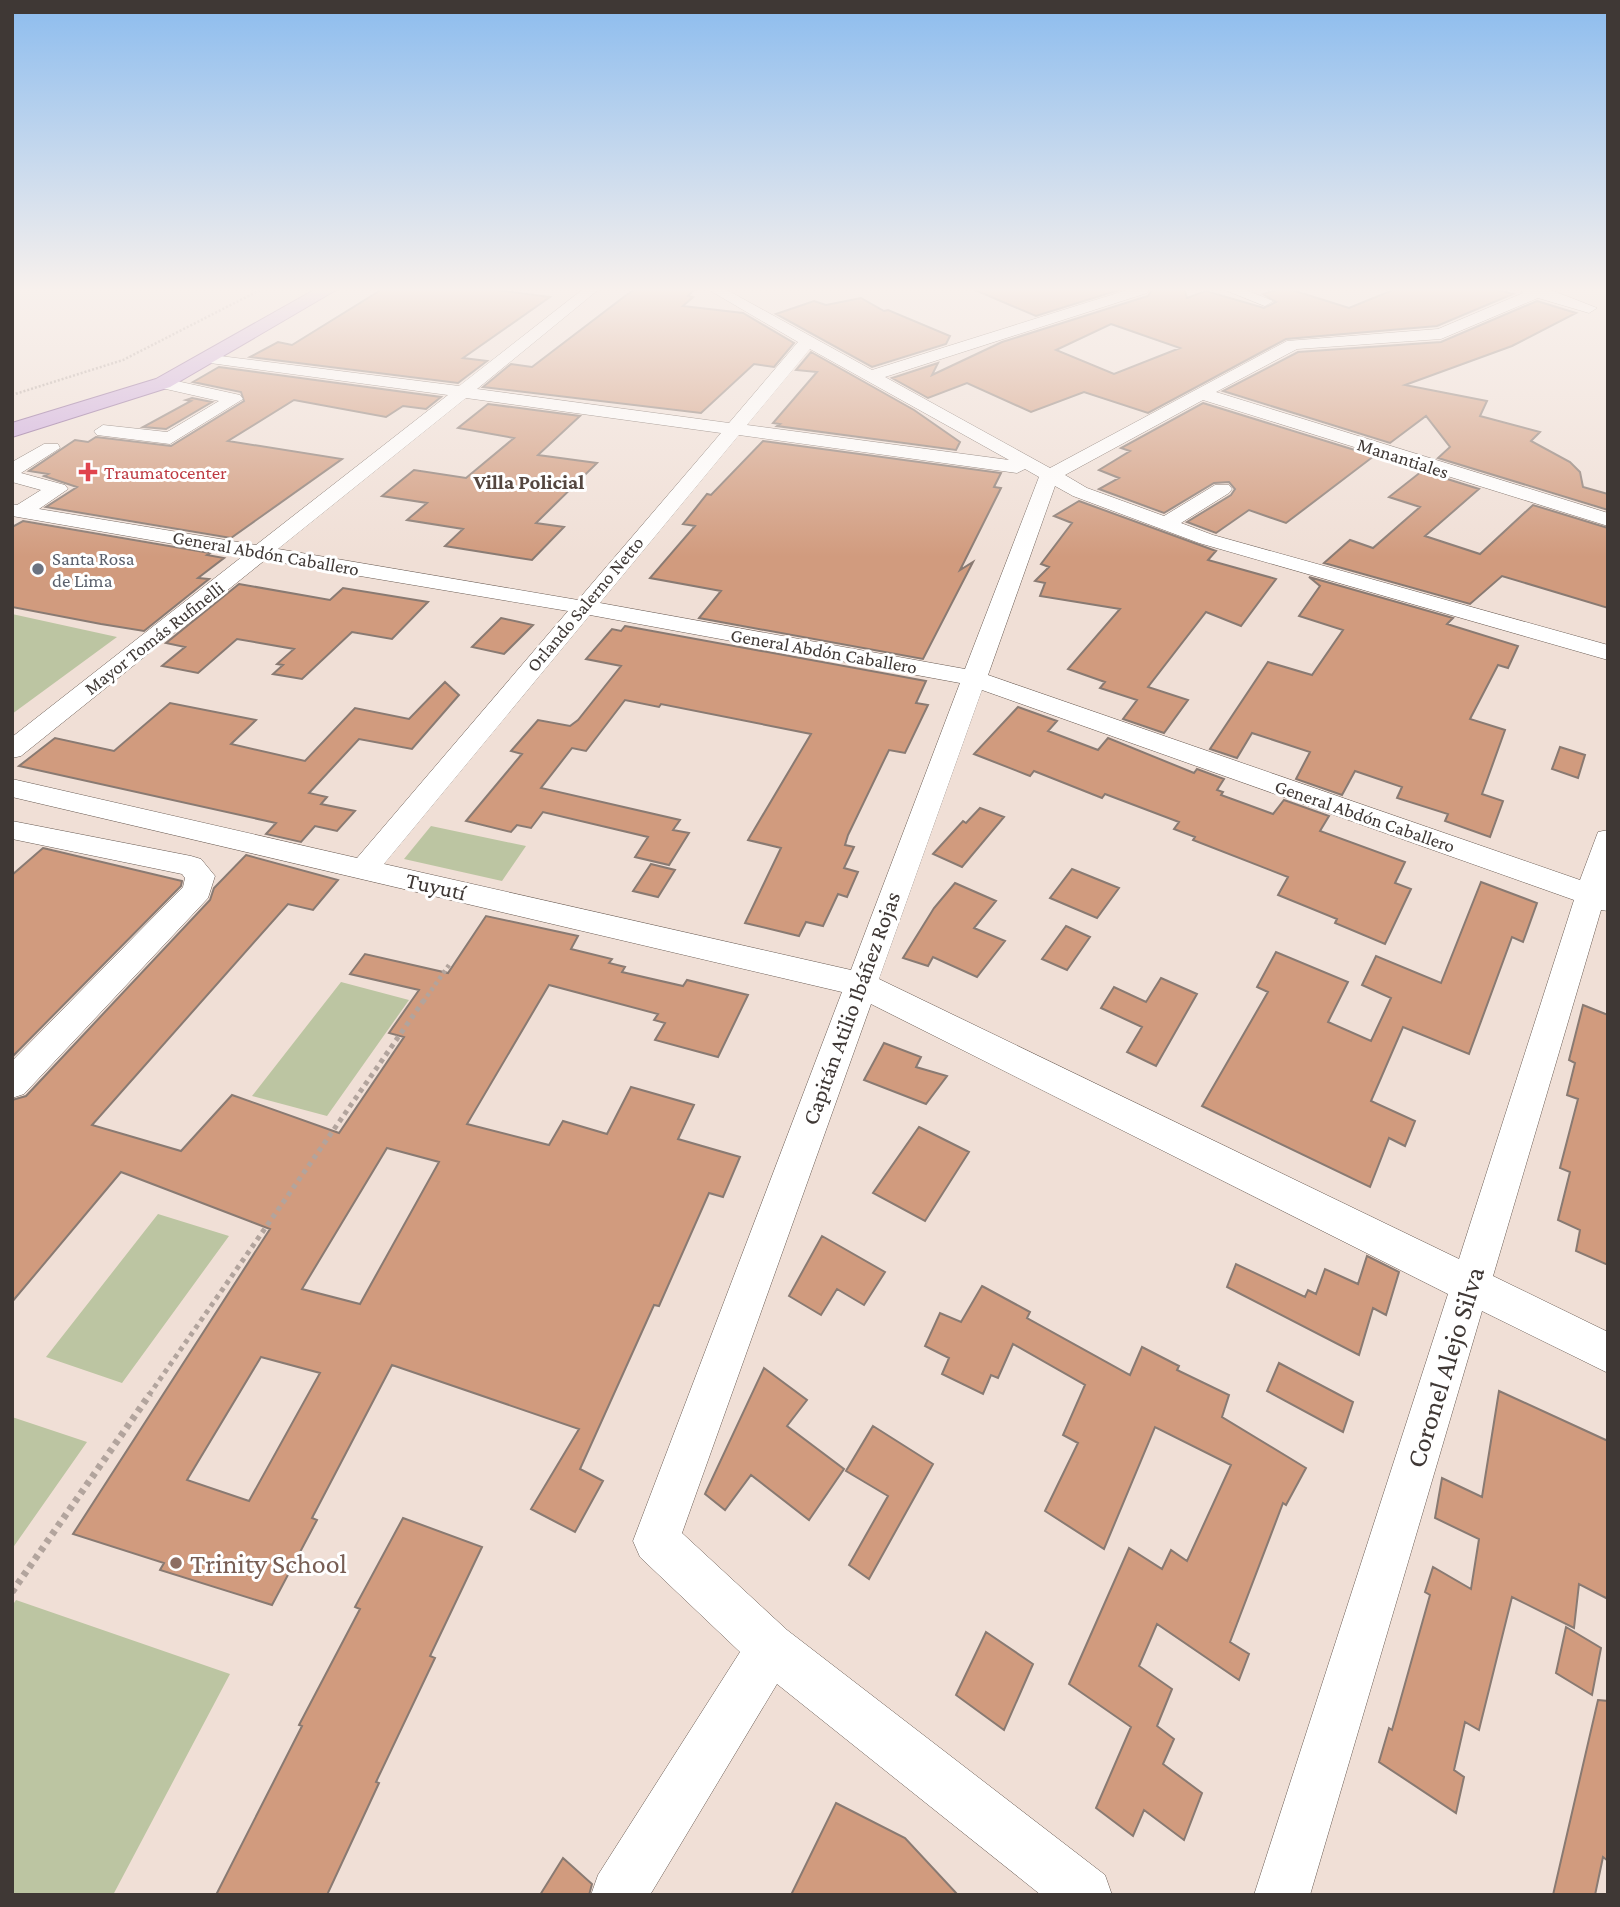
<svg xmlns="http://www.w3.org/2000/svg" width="1620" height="1907" font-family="'Crimson Pro',serif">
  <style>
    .green { fill: #bcc5a2 }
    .building { fill: #d19b7e; stroke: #897a72; stroke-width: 2; fill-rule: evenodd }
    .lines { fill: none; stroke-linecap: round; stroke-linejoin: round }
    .minor-casing { stroke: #695b53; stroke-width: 1 }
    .major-casing { stroke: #855d94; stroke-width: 2 }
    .path-far3 { stroke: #b2a49d; stroke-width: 2.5; stroke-dasharray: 2 2; stroke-linecap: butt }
    .path-far2 { stroke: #b2a49d; stroke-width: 4.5; stroke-dasharray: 3.5 3.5; stroke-linecap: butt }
    .path-far1 { stroke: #b2a49d; stroke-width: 5; stroke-dasharray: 4.5 4.5; stroke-linecap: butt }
    .path { stroke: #b2a49d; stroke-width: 7; stroke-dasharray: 5 5; stroke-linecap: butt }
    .minor { fill: #fff; fill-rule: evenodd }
    .major { fill: #cad; fill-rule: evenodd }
    .health-dot { fill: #e0444e; stroke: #fff; stroke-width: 2.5 }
    .worship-dot { fill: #6b7280; stroke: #fff; stroke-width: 2.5 }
    .education-dot { fill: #8d6e63; stroke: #fff; stroke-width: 2.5 }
    .labels { text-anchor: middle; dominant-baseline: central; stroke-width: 6; stroke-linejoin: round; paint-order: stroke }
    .far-street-label { font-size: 19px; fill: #3f3835; stroke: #fff }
    .far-health-label { font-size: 19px; fill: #be3a42; stroke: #fff; text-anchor: start }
    .far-worship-label { font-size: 19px; fill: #5b616d; stroke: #fff; text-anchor: start }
    .far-neighbourhood-label { font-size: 21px; font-weight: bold; fill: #54463f; stroke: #fff }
    .street-label { font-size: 23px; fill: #3f3835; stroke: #fff }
    .near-street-label { font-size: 28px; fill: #3f3835; stroke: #fff }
    .near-education-label { font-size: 28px; fill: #785e54; stroke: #fff; text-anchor: start }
  </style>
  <rect width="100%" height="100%" fill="#f0dfd6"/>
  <path class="green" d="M12,614L117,637L12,714Z
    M431,826L526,846L502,881L404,859Z
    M341,982L409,1000L327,1116L252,1096Z
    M158,1214L229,1236L122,1383L46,1357Z
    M12,1417L87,1442L12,1549Z
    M16,1600L230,1674L113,1895H12V1606Z"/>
  <path class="building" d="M381,290H496L550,297L463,358L487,361L458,383L250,357L278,342L292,345Z
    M633,290H694L688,296L693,297L683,306L743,313L794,343L774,367L754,364L701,413L483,387L511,364L532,367Z
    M975,290H1119L1036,316Z
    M1152,290H1185L1187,298L1206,291L1264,308L1276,302L1263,294L1276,290H1292L1349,308L1393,290H1498L1513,294L1437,326L1286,339L1148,413L1084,392L1031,412L967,383L928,398L892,378L938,363L932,375L1002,342L1148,296ZM1111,324L1180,348L1114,374L1056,350Z
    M861,298L884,311L888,310L950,336L946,344L872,367L776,314L814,301L826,305Z
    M1537,301L1576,313L1512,346L1405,385L1487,401L1480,416L1540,432L1531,441L1570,462L1580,472L1583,487L1608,494V510L1438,458L1450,447L1426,416L1390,443L1223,391L1298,352L1441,342Z
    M811,352L914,410L960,442L956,450L777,426L780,424L773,423L817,372L796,370Z
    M219,367L441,397L426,409L403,406L386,417L294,400L228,441L342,459L231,538L46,507L77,487L44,476L48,474L29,471L75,440L88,442L96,437L171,446L244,401L241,392L193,382Z
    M192,398L212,402L166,429L143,427L191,401L186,400Z
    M1203,403L1374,456L1286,523L1249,510L1216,533L1187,522L1231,495L1235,489L1229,482L1214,483L1164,513L1099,489L1119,478L1099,470L1130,451L1121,448Z
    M488,404L580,416L538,455L597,463L536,523L564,527L532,560L445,546L463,529L407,520L427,503L382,496L414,470L466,478L514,438L458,428Z
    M763,441L1001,473L994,487L1001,488L960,570L973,562L923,659L699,618L721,591L650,578L695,526L683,524L707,494L711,495Z
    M1422,471L1479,489L1425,536L1480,554L1533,505L1608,528V608L1502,576L1470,604L1324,563L1350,540L1373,548L1420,507L1389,497Z
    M1079,501L1216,551L1208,560L1276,579L1241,626L1206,612L1148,687L1188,700L1164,733L1123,719L1137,700L1100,688L1105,682L1068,669L1120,609L1040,596L1045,583L1035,581L1049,567L1041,564L1072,523L1054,516Z
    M23,521L210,553L207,555L224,558L198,578L209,579L144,631L101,624L12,607V527Z
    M1309,577L1453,618L1447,624L1518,646L1508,668L1498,665L1470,719L1505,730L1482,794L1503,801L1490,837L1445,821L1448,814L1397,798L1402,787L1355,771L1342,795L1296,779L1310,752L1252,733L1237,758L1210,749L1268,662L1312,675L1343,630L1299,616L1320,586Z
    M239,584L330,600L343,588L428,602L392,639L352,632L302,679L273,674L283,665L277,664L294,649L237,639L198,673L162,666L185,647L166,643Z
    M501,618L533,625L504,654L472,647Z
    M625,626L926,681L916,703L928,705L905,753L889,750L848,835L845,845L854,847L844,868L858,872L847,897L838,894L823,926L806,922L799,936L745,923L781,848L748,840L811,734L661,704L659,707L625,700L586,751L572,748L541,788L680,820L673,830L689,833L669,865L635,857L648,837L543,812L531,828L517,825L511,832L466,821L522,754L511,751L538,720L570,726L578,720L621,666L586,659L612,629L621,631Z
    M445,682L459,695L412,749L359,739L309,793L327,797L321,804L355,811L337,831L315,826L301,842L266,834L276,823L19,766L55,738L114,751L170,703L256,720L231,744L305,761L355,708L409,719Z
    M1018,707L1057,721L1048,731L1098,750L1108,738L1194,773L1197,769L1224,779L1217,790L1223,792L1221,795L1273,814L1284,800L1329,816L1320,831L1405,862L1395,883L1411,889L1385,944L1335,923L1337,919L1278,895L1288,877L1193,840L1195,837L1174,829L1179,822L1105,794L1102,798L1034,771L1030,776L974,754Z
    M1560,747L1585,755L1578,778L1552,769Z
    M980,808L1004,817L962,867L933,854L963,821L966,823Z
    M43,848L182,881L181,886L12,1057V875Z
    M246,855L338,880L313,910L288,904L92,1125L181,1151L232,1095L339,1133L404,1037L389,1033L419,990L350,974L365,954L448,973L486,916L578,936L571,949L612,959L609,963L625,967L622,972L683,986L687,980L748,995L718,1057L655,1040L665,1023L654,1020L658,1014L549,985L467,1124L549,1145L563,1121L607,1134L631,1087L694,1105L678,1139L740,1157L723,1197L709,1193L659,1306L654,1305L580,1469L603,1481L575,1532L531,1509L579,1429L392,1365L312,1518L317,1520L272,1605L160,1570L164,1563L73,1534L270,1229L121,1172L12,1302V1100L26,1096L210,900L214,888ZM387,1148L439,1162L360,1304L302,1289ZM261,1357L320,1373L249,1501L187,1480Z
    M651,864L675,870L658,897L633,891Z
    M1072,869L1119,888L1097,918L1050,898Z
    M1481,882L1537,903L1523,942L1512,937L1469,1054L1403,1027L1371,1101L1415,1121L1405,1146L1389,1138L1370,1187L1202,1106L1268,992L1257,987L1276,952L1348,982L1328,1022L1371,1041L1391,998L1362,985L1376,956L1441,983Z
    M955,883L996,901L974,928L1005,941L977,977L933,957L928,966L903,958L934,908Z
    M1066,926L1090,937L1067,970L1042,959Z
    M1161,978L1197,994L1156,1066L1127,1052L1142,1027L1101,1008L1114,987L1146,1002Z
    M1583,1005L1608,1015V1265L1576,1251L1580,1230L1558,1220L1570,1172L1560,1168L1578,1099L1567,1095L1575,1063L1569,1060Z
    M884,1043L921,1057L916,1067L947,1076L926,1104L864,1080Z
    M919,1127L969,1152L925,1221L873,1193Z
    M822,1236L885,1272L864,1305L837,1289L821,1315L789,1296Z
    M1367,1256L1399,1272L1386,1315L1373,1308L1359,1355L1227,1287L1236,1264L1305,1297L1308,1290L1316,1294L1325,1269L1358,1284Z
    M982,1286L1030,1312L1027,1318L1130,1375L1142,1347L1179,1366L1177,1370L1229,1395L1222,1417L1306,1468L1286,1505L1283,1503L1230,1642L1249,1654L1239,1680L1157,1624L1139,1666L1172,1689L1157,1726L1174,1739L1163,1764L1202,1793L1184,1840L1144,1810L1133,1836L1096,1808L1131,1727L1069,1684L1129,1548L1162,1569L1171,1550L1187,1561L1231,1465L1155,1427L1104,1549L1045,1511L1078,1443L1063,1435L1085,1385L1013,1344L998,1378L991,1375L983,1394L942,1374L949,1358L925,1346L940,1313L961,1322Z
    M1279,1363L1353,1402L1343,1432L1267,1391Z
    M764,1368L807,1400L787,1426L844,1469L809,1520L751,1475L725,1510L705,1494Z
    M1499,1391L1608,1441V1599L1579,1584L1574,1628L1512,1597L1479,1730L1465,1722L1454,1770L1464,1777L1456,1813L1379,1762L1389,1728L1392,1730L1430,1595L1425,1592L1433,1567L1471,1589L1479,1539L1435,1518L1442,1478L1482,1497Z
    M873,1426L933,1464L869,1579L849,1565L888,1496L846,1471Z
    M403,1518L482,1547L430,1656L435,1658L376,1782L379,1783L327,1895H216L302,1726L299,1725L360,1609L355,1607Z
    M1566,1627L1601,1648L1592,1695L1556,1673Z
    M986,1632L1033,1664L1004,1730L956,1695Z
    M1598,1700L1608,1701V1861L1603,1857L1595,1895H1553Z
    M836,1803L905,1838L958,1895H791Z
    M563,1858L592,1884L589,1895H540Z"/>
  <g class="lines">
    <g class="minor-casing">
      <path id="minor" d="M582,290H598L477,389L729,423L798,342L709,290H727L872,370L1127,290H1149L1147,293L885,377L1050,468L1287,341L1438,329L1523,293L1521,290H1551L1597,308L1589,313L1538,298L1441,339L1297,349L1216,392L1608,513V526L1203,400L1065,475L1087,488L1164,516L1215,485H1229L1232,489L1229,493L1181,523L1213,535L1608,645V660L1199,543L1073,496L1055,486L988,675L1580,880L1598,832L1608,830V911L1601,910L1493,1276L1608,1332V1373L1482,1311L1310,1895H1254L1448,1294L871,1004L682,1533L787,1630L1105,1875L1112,1895H1041L777,1684L650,1895H591L598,1875L740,1652L640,1557L633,1541L842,992L12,797V779L357,858L568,611L265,560L21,756L12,758V737L243,556L12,516V504L17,505L41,490L12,482V462L44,444H58L60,448L21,473L65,485L68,489L39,509L256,545L448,395L210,363L204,362V354L459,386ZM810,349L1009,460L747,425ZM466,398L721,433L578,600L278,549ZM739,435L1017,473L1025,469L1039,477L965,669L600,603ZM590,615L960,683L851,970L384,864ZM982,690L1574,900L1459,1259L879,979Z
        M1225,290H1246L1273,301L1265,306Z
        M163,378L240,395L243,399L170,444L97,435L94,431L103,425L167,432L219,401L157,387L154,383Z
        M12,821L191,856L201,859L215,876L208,898L24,1094L12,1098V1061L183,887L185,878L182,874L12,839Z"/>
    </g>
    <g class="major-casing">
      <path id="major" d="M314,290H336L170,387L12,437V423L156,379Z"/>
    </g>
    <path class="path-far3" d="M12,395L123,360L260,290"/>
    <path class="path-far2" d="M423,1002L449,965"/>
    <path class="path-far1" d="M149,1395L424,1000"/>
    <path class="path" d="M12,1592L150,1394"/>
    <use href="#minor" class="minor"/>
    <use href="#major" class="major"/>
  </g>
  <linearGradient id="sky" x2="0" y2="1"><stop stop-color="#8cbcee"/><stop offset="0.52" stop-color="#f8f1ed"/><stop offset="1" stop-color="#f8f1ed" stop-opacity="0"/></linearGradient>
  <rect width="1620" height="557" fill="url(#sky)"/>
  <path class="health-dot" d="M84.5 461.5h7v7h7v7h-7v7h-7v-7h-7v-7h7z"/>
  <circle class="worship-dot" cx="38" cy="569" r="7"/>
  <circle class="education-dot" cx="176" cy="1563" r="7"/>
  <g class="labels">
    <g class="far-street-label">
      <text transform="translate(1403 458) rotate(18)">Manantiales</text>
      <text transform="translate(266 553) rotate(10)">General Abdón Caballero</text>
      <text transform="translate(585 604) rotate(-50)">Orlando Salerno Netto</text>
      <text transform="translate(154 638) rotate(-38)">Mayor Tomás Rufinelli</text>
      <text transform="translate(824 651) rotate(10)">General Abdón Caballero</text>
      <text transform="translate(1365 816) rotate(19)">General Abdón Caballero</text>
    </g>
    <g class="far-health-label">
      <text x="104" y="472">Traumatocenter</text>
    </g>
    <g class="far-worship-label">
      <text x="52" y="558">Santa Rosa<tspan x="52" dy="22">de Lima</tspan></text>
    </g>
    <g class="far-neighbourhood-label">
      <text x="529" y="482">Villa Policial</text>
    </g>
    <g class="street-label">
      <text transform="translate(436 886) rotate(13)">Tuyutí</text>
      <text transform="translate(851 1008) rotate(-70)">Capitán Atilio Ibáñez Rojas</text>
    </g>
    <g class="near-street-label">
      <text transform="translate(1445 1367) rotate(-73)">Coronel Alejo Silva</text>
    </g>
    <g class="near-education-label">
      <text x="190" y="1563">Trinity School</text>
    </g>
  </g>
  <rect width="1620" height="1907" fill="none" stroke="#3f3835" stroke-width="28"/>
</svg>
